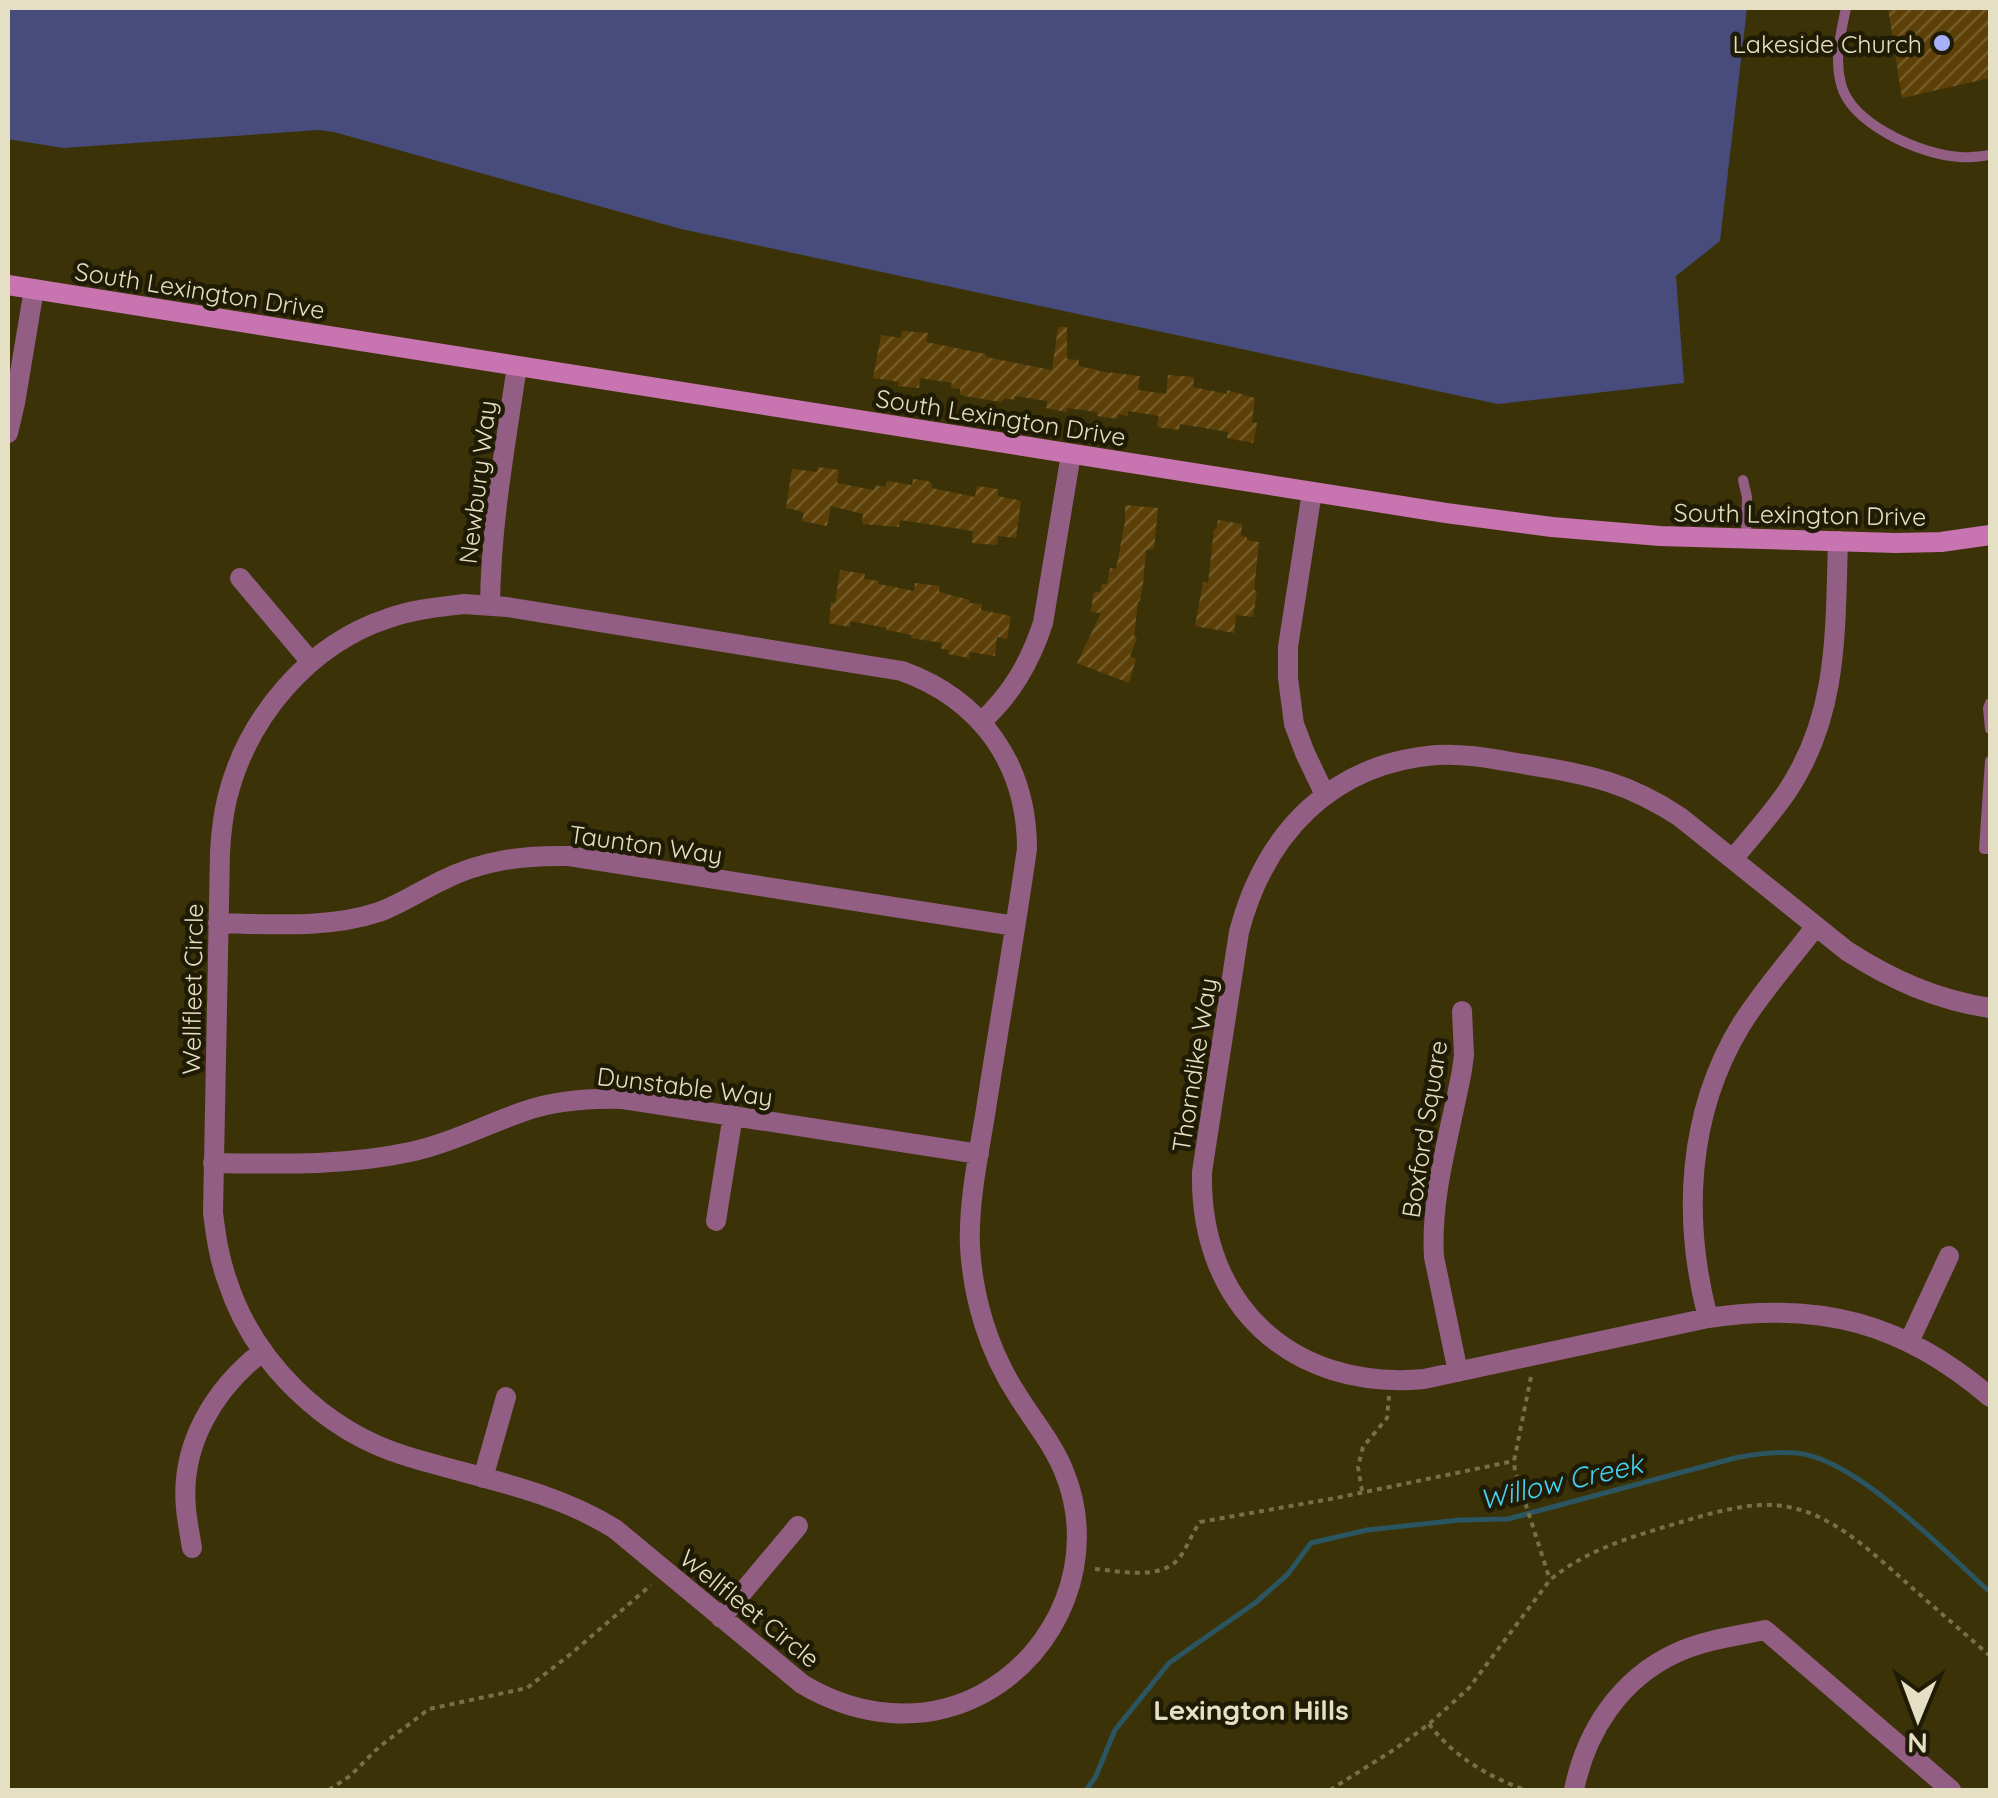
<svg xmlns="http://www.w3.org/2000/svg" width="1998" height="1798" font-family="Quicksand,sans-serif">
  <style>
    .grass { fill: #474c7d }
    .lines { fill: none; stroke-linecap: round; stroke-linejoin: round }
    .stream { stroke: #2a5561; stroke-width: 5 }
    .building { fill: url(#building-hatch) }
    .path { stroke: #766f48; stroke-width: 4; stroke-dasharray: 5 5; stroke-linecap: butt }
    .lane { stroke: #925e83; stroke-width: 10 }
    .street { stroke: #925e83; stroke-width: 20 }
    .secondary { stroke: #c774b0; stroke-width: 20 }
    .poi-dot { fill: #a7b1fc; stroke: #1f1b05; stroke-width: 4 }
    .labels { text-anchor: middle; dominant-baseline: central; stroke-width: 9; stroke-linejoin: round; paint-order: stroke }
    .poi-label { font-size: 25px; fill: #e5dfc3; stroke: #1f1b05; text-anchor: end }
    .street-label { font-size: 25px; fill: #e5dfc3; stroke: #1f1b05 }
    .water-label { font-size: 28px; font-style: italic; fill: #44d3f6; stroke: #1f1b05 }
    .neighbourhood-label { font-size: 28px; font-weight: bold; fill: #e5dfc3; stroke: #1f1b05 }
  </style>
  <defs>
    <pattern id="building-hatch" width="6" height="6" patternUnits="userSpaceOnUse" patternTransform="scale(2.5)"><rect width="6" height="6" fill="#5c4008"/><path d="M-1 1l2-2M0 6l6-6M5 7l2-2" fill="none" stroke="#735b2a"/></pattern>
  </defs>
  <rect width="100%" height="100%" fill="#3b3307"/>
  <path class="grass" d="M8,8H1747L1720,241L1676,276L1684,383L1498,404L681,229L334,132L318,130L63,148L8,139Z"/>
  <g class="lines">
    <path class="stream" d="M1086,1790L1095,1778L1115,1730L1169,1663L1255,1603L1288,1574L1311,1543L1367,1530L1460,1520L1508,1519L1735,1458C1755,1454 1776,1451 1797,1453C1857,1459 1945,1552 1990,1592"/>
  </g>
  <path class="building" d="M1888,8H1990V78L1902,98Z
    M1058,327H1067V359L1079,360L1078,366L1098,370V371L1140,376L1138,390L1166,394L1168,375L1194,377L1193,387L1227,394V390L1255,398L1252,422L1257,423L1253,443L1227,438L1228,432L1180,424L1179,430L1157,427L1159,416L1128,411V416L1118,414L1117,419L1097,416V412L1067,408L1066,412L1046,408L1047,401L1015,396V400L1005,398L1001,402L964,396L960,394V389L951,388L952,383L920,378L919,388L898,386L899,382L873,378L881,335L901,338L902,331L928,333L926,342L986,354V357L1052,370Z
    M818,467L839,470L837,483L874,490L875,485L885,487L887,481L912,485L913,479L928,481L932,484V488L975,497L977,486L998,489V496L1021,501L1016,538L998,536L997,545L972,543L973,531L900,520L899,527L862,524L863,514L831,506L827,526L802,521L804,512L786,508L792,469L817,472Z
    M1125,505L1158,508L1154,549L1146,550L1143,584L1140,601L1138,602L1134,636L1137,638L1130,656L1136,659L1129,683L1077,663L1101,613L1091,612L1093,596L1095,592H1100L1102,584H1107L1110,568L1116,569L1125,522Z
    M1218,520L1242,524L1241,536L1247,537V540L1259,542L1254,590L1257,591L1253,617L1236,615L1234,633L1195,626L1203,582L1208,583L1214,529L1216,530Z
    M840,570L865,574L864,579L879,581V584L914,591L915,583L940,586L939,592L970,600L969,603L982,604L981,610L1011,616L1007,639L997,637L995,656L969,652V658L948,654L949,650L941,649L942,643L911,638L912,635L886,630L887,628L850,621V627L829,623L831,602L835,603Z"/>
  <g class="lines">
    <path class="path" d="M1531,1377L1514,1461L1515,1471L1550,1580
      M1362,1491L1358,1467L1363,1447L1387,1418L1389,1396
      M1095,1569C1121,1571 1162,1581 1180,1557C1188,1546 1192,1533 1200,1522L1336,1498L1514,1461
      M1429,1724C1453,1756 1487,1776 1525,1790
      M329,1790L350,1776L379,1747L429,1709L527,1688L572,1653L651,1585
      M1330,1790L1395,1749L1429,1724L1469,1688L1550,1580C1583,1552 1627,1538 1668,1526C1698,1517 1741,1503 1773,1505C1828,1508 1870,1551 1909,1585C1936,1609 1963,1632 1990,1656"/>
    <path class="lane" d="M1846,8C1841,33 1834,57 1841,84C1851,124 1921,155 1960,157C1970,158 1981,156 1990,155
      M1743,480L1747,497L1746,538
      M1990,703L1988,708L1990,729
      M1990,761L1984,849H1990"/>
    <path class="street" d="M8,433L15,403L34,289
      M1312,492L1288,647V678L1294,724L1305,753L1325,795
      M240,578L311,662
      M464,604L507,607L902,671C982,700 1027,765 1027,849C1015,932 1001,1014 988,1096C981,1145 968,1197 970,1247C973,1299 989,1352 1018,1396C1034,1422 1054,1445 1065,1474C1098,1557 1060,1652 982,1694C924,1725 857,1717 802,1684L615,1529C551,1489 477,1478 406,1456C324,1431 253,1362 227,1280C219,1258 216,1236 213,1213L220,852C221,834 223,816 227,799C247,717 309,644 389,618C414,609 439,607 464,604Z
      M490,605C491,522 505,448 517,366
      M981,722C1012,694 1030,662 1043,623L1071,454
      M1733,859C1751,837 1770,816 1786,793C1839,715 1835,631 1838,541
      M218,923C272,924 327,929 379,912C401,904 420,891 441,881C482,860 524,855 569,856L1015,926
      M1990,1008C1937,1000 1892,980 1847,951L1680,817C1629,783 1588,774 1529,765C1498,760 1468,753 1437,755C1332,763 1265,833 1239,932L1202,1172C1199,1305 1292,1391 1424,1379L1708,1318C1820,1301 1904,1323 1990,1397
      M213,1163C279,1164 345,1166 410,1152C451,1143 487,1124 525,1111C557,1100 590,1098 623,1099L979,1154
      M716,1221L733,1115
      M1708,1318C1682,1219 1687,1114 1741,1025C1763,990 1791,959 1816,926
      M1909,1342L1949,1256
      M1458,1372L1434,1257C1430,1196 1451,1130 1462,1070L1464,1055L1462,1011
      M483,1478L506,1397
      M192,1548C190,1535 187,1521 186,1508C180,1445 214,1389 263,1351
      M721,1618L798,1526
      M1574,1790C1586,1731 1620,1679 1676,1653C1704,1640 1736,1636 1765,1630L1951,1790"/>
    <path class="secondary" d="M8,285L1446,513L1552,527L1660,536L1896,543L1941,542L1990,535"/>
  </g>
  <circle class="poi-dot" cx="1942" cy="43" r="10"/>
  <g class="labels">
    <g class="poi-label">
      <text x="1922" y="43">Lakeside Church</text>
    </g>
    <g class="street-label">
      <text transform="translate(200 290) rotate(9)">South Lexington Drive</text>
      <text transform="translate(1001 417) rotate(9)">South Lexington Drive</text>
      <text transform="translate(477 482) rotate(-83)">Newbury Way</text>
      <text transform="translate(1800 514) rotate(1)">South Lexington Drive</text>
      <text transform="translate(646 844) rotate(8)">Taunton Way</text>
      <text transform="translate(192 989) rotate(-89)">Wellfleet Circle</text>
      <text transform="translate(1194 1065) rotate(-81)">Thorndike Way</text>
      <text transform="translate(685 1086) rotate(7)">Dunstable Way</text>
      <text transform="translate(1424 1129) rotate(-81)">Boxford Square</text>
      <text transform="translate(750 1608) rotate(39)">Wellfleet Circle</text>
    </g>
    <g class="water-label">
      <text transform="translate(1561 1481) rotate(-13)">Willow Creek</text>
    </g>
    <g class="neighbourhood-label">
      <text x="1251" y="1709">Lexington Hills</text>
    </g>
  </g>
  <rect width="1998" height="1798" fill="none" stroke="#e5dfc3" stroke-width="20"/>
  <g transform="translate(1918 1718) rotate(181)" stroke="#1f1b05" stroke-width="8" paint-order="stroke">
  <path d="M0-8L18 38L0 25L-18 38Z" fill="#e5dfc3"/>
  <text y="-15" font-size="28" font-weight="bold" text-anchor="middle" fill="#e5dfc3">N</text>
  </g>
</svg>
